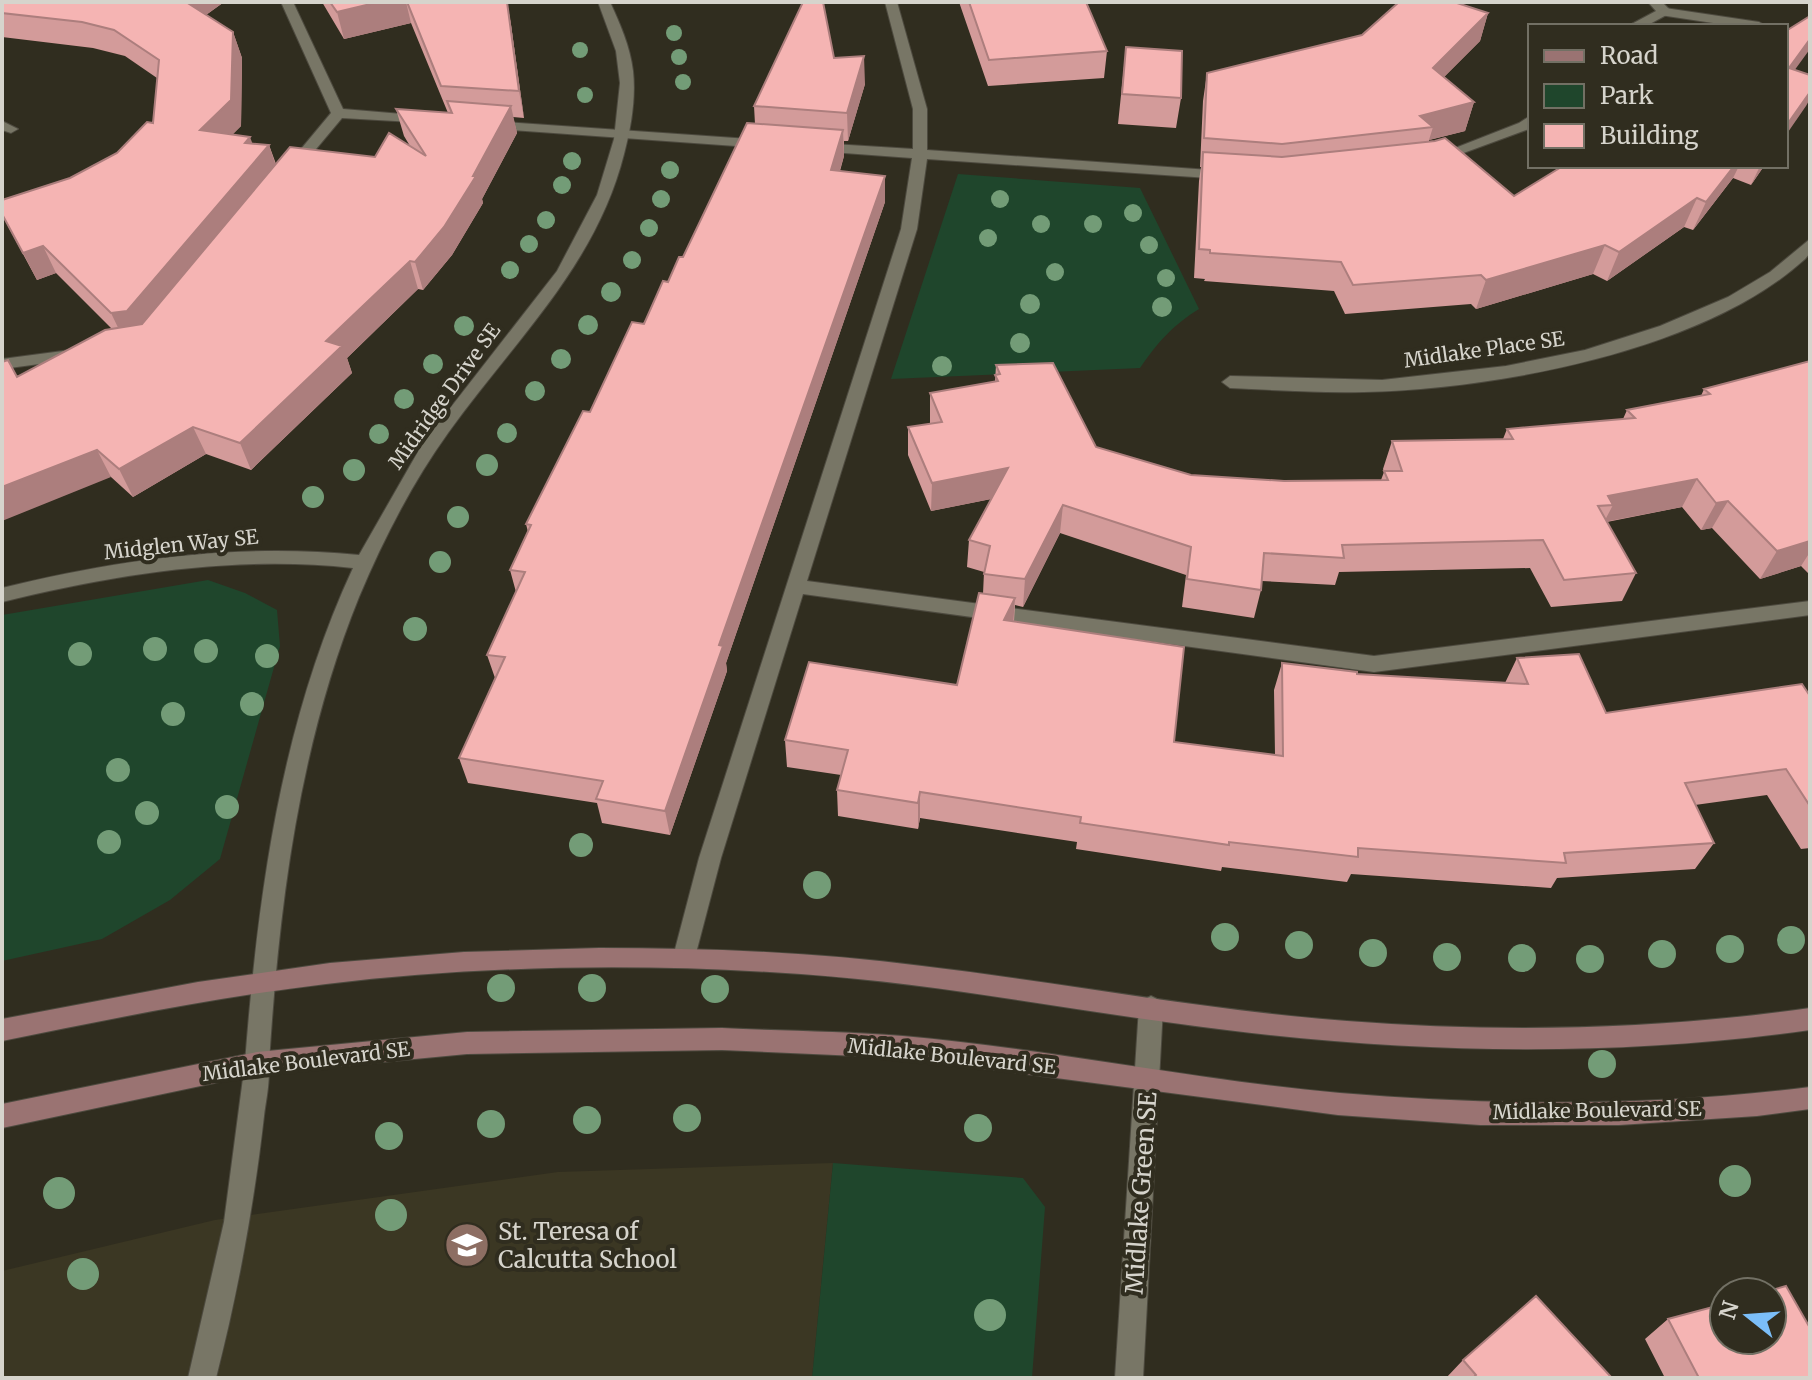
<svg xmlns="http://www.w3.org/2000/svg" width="1812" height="1380" font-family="Merriweather,serif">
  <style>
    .built { fill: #3b3723 }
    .green { fill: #1f462c }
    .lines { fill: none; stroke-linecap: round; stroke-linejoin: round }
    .lane-casing { stroke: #4d4a3f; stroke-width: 2 }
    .street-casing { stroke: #4d4a3f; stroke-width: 2 }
    .secondary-casing { stroke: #4d4a3f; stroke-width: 2 }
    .lane { fill: #787666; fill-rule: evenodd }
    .street { fill: #787666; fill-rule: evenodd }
    .secondary { fill: #9a7372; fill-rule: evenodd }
    .tree { fill: #739c77 }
    .wall { fill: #d39b9a }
    .shaded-wall { fill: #ac7e7d }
    .building { fill: #f5b4b3; stroke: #ac7e7d; stroke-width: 2 }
    .labels { text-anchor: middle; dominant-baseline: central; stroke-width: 8; stroke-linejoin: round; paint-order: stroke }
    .street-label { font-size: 20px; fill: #d6d4cc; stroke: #302d1f }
    .near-street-label { font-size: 24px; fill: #d6d4cc; stroke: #302d1f }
    .near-poi-label { font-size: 24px; fill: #d6d4cc; stroke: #302d1f; text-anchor: start }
  </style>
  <rect width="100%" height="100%" fill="#302d1f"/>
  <path class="built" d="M833,1163L812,1378H2V1271L215,1220L558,1172Z"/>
  <path class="green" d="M958,174L1140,188L1199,309C1173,325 1157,343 1140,368L891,379Z
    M208,580L245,593L277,610L280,646L220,859L170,900L102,939L2,961V615Z
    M833,1163L1023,1178L1045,1207L1032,1378H812Z"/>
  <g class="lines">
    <g class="lane-casing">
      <path id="lane" d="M281,2H293L343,109L426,116L431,117V123L342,118L296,173H286V167L331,113Z
        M885,2H897L927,109V150L1224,171L1231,175L1224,179L927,159L917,229L807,581L1374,656L1810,601V615L1374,672L803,594L721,858L695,957L692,964L684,967L676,964L673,957L699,858L901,229L912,158L817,151L810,147L817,143L913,149V109Z
        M1648,2H1662L1672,12L1646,26H1628L1656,11Z
        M1530,116L1529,129L1439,162L1434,163L1427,159L1519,123Z
        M490,121L765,140L772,144L765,148L485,128V122Z
        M78,349L84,350L86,354L84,358L2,369V359Z
        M257,1052L265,1055C273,1072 266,1098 264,1116C254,1205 238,1292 216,1378H188L224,1222L245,1063L249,1055Z"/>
    </g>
    <g class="street-casing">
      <path id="street" d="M598,2H610C620,24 630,46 633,71C636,98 631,128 624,154C596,266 513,342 448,433C412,483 383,540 359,597C299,745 279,904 269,1063L265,1071L257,1074L249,1071L245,1063C258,894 281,723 353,568C235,555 117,574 2,602V588C120,559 238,543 359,555L423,443L557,271L597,195L614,139L620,83L616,51Z
        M1665,8L1759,22L1766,26H1733L1660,15L1658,12Z
        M2,121L18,129L11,133L2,130Z
        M1810,239V253L1805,259C1704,351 1497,389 1364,392C1319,393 1275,390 1230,388L1222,382L1230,376L1382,380L1506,366L1585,350L1660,326L1728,297L1770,272Z
        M1151,996L1159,1000L1163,1007L1143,1378H1115L1139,1007L1143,1000Z"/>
    </g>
    <g class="secondary-casing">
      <path id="secondary" d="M599,948C707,948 815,952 922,966C1064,983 1204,1010 1347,1021C1502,1033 1656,1030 1810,1008V1030C1615,1057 1422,1054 1227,1030C1084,1013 944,984 801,974C643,963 483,965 326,984C217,997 110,1019 2,1041V1019L198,982L330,963L464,952Z
        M722,1028C782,1031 843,1031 903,1036C1049,1049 1194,1080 1340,1093C1496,1106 1655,1107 1810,1087V1109L1757,1116L1619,1125H1480L1338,1115L903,1058L722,1050L467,1054L257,1074L2,1128V1104L257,1052L467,1032Z"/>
    </g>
    <use href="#lane" class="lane"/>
    <use href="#street" class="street"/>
    <use href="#secondary" class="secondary"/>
  </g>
  <g class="tree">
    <circle cx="674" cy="33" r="8"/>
    <circle cx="580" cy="50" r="8"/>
    <circle cx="679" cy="57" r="8"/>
    <circle cx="683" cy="82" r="8"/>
    <circle cx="585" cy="95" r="8"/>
    <circle cx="572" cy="161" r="9"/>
    <circle cx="670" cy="170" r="9"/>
    <circle cx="562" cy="185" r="9"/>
    <circle cx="661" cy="199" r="9"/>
    <circle cx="1000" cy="199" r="9"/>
    <circle cx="1133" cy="213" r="9"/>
    <circle cx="546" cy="220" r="9"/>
    <circle cx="1041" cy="224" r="9"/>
    <circle cx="1093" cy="224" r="9"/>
    <circle cx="649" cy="228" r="9"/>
    <circle cx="988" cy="238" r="9"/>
    <circle cx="529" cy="244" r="9"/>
    <circle cx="1149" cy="245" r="9"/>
    <circle cx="632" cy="260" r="9"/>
    <circle cx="510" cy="270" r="9"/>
    <circle cx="1055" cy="272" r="9"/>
    <circle cx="1166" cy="278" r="9"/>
    <circle cx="611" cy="292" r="10"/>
    <circle cx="1030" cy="304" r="10"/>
    <circle cx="1162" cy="307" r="10"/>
    <circle cx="588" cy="325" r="10"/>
    <circle cx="464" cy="326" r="10"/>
    <circle cx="1020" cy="343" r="10"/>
    <circle cx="561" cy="359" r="10"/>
    <circle cx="433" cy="364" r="10"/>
    <circle cx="942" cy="366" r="10"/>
    <circle cx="535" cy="391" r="10"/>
    <circle cx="404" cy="399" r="10"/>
    <circle cx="507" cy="433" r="10"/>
    <circle cx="379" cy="434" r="10"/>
    <circle cx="487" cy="465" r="11"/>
    <circle cx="354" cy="470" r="11"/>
    <circle cx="313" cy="497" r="11"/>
    <circle cx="458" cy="517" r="11"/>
    <circle cx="440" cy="562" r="11"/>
    <circle cx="415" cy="629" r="12"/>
    <circle cx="155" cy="649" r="12"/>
    <circle cx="206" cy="651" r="12"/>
    <circle cx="80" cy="654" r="12"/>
    <circle cx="267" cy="656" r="12"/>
    <circle cx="252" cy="704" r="12"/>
    <circle cx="173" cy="714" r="12"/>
    <circle cx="118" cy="770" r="12"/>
    <circle cx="227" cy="807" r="12"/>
    <circle cx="147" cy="813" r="12"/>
    <circle cx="109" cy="842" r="12"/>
    <circle cx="581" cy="845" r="12"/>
    <circle cx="817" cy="885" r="14"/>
    <circle cx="1225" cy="937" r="14"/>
    <circle cx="1791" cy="940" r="14"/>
    <circle cx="1299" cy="945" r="14"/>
    <circle cx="1730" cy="949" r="14"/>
    <circle cx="1373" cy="953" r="14"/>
    <circle cx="1662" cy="954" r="14"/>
    <circle cx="1447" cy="957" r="14"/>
    <circle cx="1522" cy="958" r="14"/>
    <circle cx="1590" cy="959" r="14"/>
    <circle cx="501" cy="988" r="14"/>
    <circle cx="592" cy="988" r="14"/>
    <circle cx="715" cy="989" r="14"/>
    <circle cx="1602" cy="1064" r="14"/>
    <circle cx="687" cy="1118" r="14"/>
    <circle cx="587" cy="1120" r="14"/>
    <circle cx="491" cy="1124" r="14"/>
    <circle cx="978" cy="1128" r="14"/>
    <circle cx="389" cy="1136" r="14"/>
    <circle cx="1735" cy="1181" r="16"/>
    <circle cx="59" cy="1193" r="16"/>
    <circle cx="391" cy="1215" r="16"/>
    <circle cx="83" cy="1274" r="16"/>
    <circle cx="990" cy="1315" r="16"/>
  </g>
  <path class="wall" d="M2,2H224L206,15L233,32L242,58L241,126L233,134L253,144L269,145L276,164L375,157L410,146L404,136L396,109L448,113L411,23L344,39L322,2H507L511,25L524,118L513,117L517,133L482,199L483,203L452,255L423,290L418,289L347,358L352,373L251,470L206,454L133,497L111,477L17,377L112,329L56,273L37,280L2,215L117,153L153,123L157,78L125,56L93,48L2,37Z
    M959,2H1086L1107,51L1104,78L988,86Z
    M1488,13L1480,41L1444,77L1474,102L1465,131L1429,140V142L1514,196L1563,166H1764L1751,185L1733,178L1693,230L1684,227L1607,281L1593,274L1476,309L1471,304L1345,314L1334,291L1204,281L1205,279L1194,278L1199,181L1201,167H1200L1203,101L1207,73Z
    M1126,47L1181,98L1176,128L1118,124Z
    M834,58L865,84L848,141H844V156L840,171L885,202L726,663L727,671L670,835L602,823L597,803L468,783L459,758L495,678L487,655L516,592L510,570L528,532L526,524L590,412L683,257L755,124L754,106Z
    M1810,361V575L1801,566L1760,579L1712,528L1701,530L1682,507L1607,522L1636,573L1622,601L1551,607L1530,568L1339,572L1335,585L1262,581L1261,590L1254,618L1182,607L1186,575L1060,533L1023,607L1015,605L1014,621L1174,742L1275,755L1274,690L1282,663L1357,674L1505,683L1517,658L1606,713L1810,696V848L1801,849L1767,795L1695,805L1714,843L1695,869L1557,878L1551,888L1351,874L1347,882L1222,867L1221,871L1076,849L1077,842L920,818L918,829L838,816L837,790L841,775L787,767L785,740L957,685L983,594L984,572L967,567L969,540L991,499L931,511L908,455V427L930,424V393L995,382L996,365L1096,447L1191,475L1284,481L1381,480L1384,472L1383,469L1392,441L1503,439L1507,429L1623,419L1627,410L1701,396L1704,389Z
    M1668,1319L1810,1378H1665L1645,1339Z
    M1463,1360L1612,1378H1446Z"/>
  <path class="shaded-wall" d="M183,2H224L192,25Z
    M379,2H406L411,23L344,39L337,12Z
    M507,2L511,25L524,118L519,91Z
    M1488,13L1480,41L1425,96L1433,68Z
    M233,32L242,58L241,126L210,156L200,130Z
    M1810,39V49L1786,82L1789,68Z
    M864,56L865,84L848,141L847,113Z
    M1810,92V99L1806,106L1786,135V126Z
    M1474,102L1465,131L1429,140L1433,127L1420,116Z
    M511,106L517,133L482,199L483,203L452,255L423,290L415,262L473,176Z
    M843,130L844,156L832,196L831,170Z
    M250,137L258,158L269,145L278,172L139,338L124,340L111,313Z
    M1734,166H1739L1733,178L1693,230L1706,202Z
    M1760,166H1764L1751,185Z
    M885,176V202L726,663L727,671L670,835L665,811L719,645Z
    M1697,198L1684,227L1607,281L1619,252Z
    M1605,245L1593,274L1476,309L1486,280Z
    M43,246L56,273L37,280L23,253Z
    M410,261L418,289L347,358L352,373L251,470L240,443L326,341Z
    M193,427L206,454L133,497L119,469Z
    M97,450L111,477L2,521V487Z
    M1008,468L1006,496L931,511L932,483Z
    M1697,479L1682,507L1604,522L1613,505L1608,496Z
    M1728,501L1712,528L1701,530L1716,503Z
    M1063,505L1060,533L1023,607L1025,579Z
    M1810,541V552L1801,566L1760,579L1777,551Z
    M1015,598L1013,626L1004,620Z
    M920,792V818L918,829V803Z"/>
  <path class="building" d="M2,2H186L233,32L231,100L200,130L250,137L245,143L269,145L127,311L111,313L43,246L23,253L2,214V200L70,178L117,153L147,122L153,123L159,60L114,30L82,22L2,13Z
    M330,2H379L337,12Z
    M407,2H507L519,91L441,86Z
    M803,2H823L834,58L864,56L847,113L754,106Z
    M969,2H1086L1107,51L989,60Z
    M1399,2H1454L1488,13L1433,68L1474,102L1420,116L1433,127L1282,144L1204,138L1207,73L1362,35Z
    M1810,16V39L1789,68L1810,75V92L1786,126V31Z
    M1126,47L1182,51L1181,98L1122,94Z
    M447,101L511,106L473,176H476L444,227L415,262L410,261L326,341L342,346L240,443L193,427L119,469L97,450L2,487V362L8,360L17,377L105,330L142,324L290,147L375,157L389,133L426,156L396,109L452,113Z
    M747,123L843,130L831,170L885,176L719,645L723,646L665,811L596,799L603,781L459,758L505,657L487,655L525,572L510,570L531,525L526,524L583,411L590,412L632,322L644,324L663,281L668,282L679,257H683Z
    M1445,138L1514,196L1563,166H1734L1706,202L1697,198L1619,252L1605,245L1486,280L1481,275L1353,285L1341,262L1210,253V250L1199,249L1203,152L1282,157L1435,141Z
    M1810,361V541L1777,551L1728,501L1716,503L1697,479L1608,496L1613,505L1598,506L1636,573L1564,580L1543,540L1342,545L1344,558L1264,553L1261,590L1187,579L1191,547L1063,505L1025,579L984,574L990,546L969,540L1008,468L932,483L908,427L942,422L930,393L998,381L995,375L1000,374L996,365L1053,363L1096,447L1191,475L1284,481L1388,480L1384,471H1402L1392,441L1513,439L1507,429L1635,418L1627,410L1710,394L1704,389Z
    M979,593L1015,598L1004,620L1184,647L1174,742L1283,756L1282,663L1357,672V674L1528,684L1517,658L1579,654L1606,713L1802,684L1810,696V806L1786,769L1685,783L1714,843L1564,853L1566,863L1358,848V857L1229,842V845L1080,823L1081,817L920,792L918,803L837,790L848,750L785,740L809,662L957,685Z
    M1786,1286L1810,1328V1378H1699L1668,1319L1724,1304V1340H1772V1292H1765Z
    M1536,1296L1612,1378H1473L1476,1375L1463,1360Z"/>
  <defs>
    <g id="school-disc" transform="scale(2.3)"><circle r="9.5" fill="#8d6e63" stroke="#302d1f"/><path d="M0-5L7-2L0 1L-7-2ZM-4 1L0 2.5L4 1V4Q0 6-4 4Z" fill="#fff"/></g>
  </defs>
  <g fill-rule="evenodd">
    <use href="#school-disc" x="467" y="1245"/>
  </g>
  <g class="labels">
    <g class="street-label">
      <text transform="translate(1484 349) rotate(-8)">Midlake Place SE</text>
      <text transform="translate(444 396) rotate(-54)">Midridge Drive SE</text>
      <text transform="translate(181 544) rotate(-6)">Midglen Way SE</text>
      <text transform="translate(952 1056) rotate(6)">Midlake Boulevard SE</text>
      <text transform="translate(306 1061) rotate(-7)">Midlake Boulevard SE</text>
      <text transform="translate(1597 1110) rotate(-1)">Midlake Boulevard SE</text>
    </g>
    <g class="near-street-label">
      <text transform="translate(1141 1193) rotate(-86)">Midlake Green SE</text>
    </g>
    <g class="near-poi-label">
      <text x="498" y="1231">St. Teresa of<tspan x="498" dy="28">Calcutta School</tspan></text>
    </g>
  </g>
  <rect width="1812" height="1380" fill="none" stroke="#d6d4cc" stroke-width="8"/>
  <rect x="1528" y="24" width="260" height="144" fill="#302d1f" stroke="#727064" stroke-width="2"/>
  <rect x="1544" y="50" width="40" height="12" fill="#9a7372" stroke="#727064" stroke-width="2"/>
  <text x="1600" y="64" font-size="24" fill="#d6d4cc">Road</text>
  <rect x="1544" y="84" width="40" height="24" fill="#1f462c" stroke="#727064" stroke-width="2"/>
  <text x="1600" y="104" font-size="24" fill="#d6d4cc">Park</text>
  <rect x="1544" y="124" width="40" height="24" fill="#f5b4b3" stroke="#727064" stroke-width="2"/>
  <text x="1600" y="144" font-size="24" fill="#d6d4cc">Building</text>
  <g transform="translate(1748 1316) rotate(287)"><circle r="38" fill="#302d1f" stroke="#727064" stroke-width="2"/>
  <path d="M0-6L14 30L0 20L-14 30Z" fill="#7bbef8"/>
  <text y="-12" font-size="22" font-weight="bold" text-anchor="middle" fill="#d6d4cc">N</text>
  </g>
</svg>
